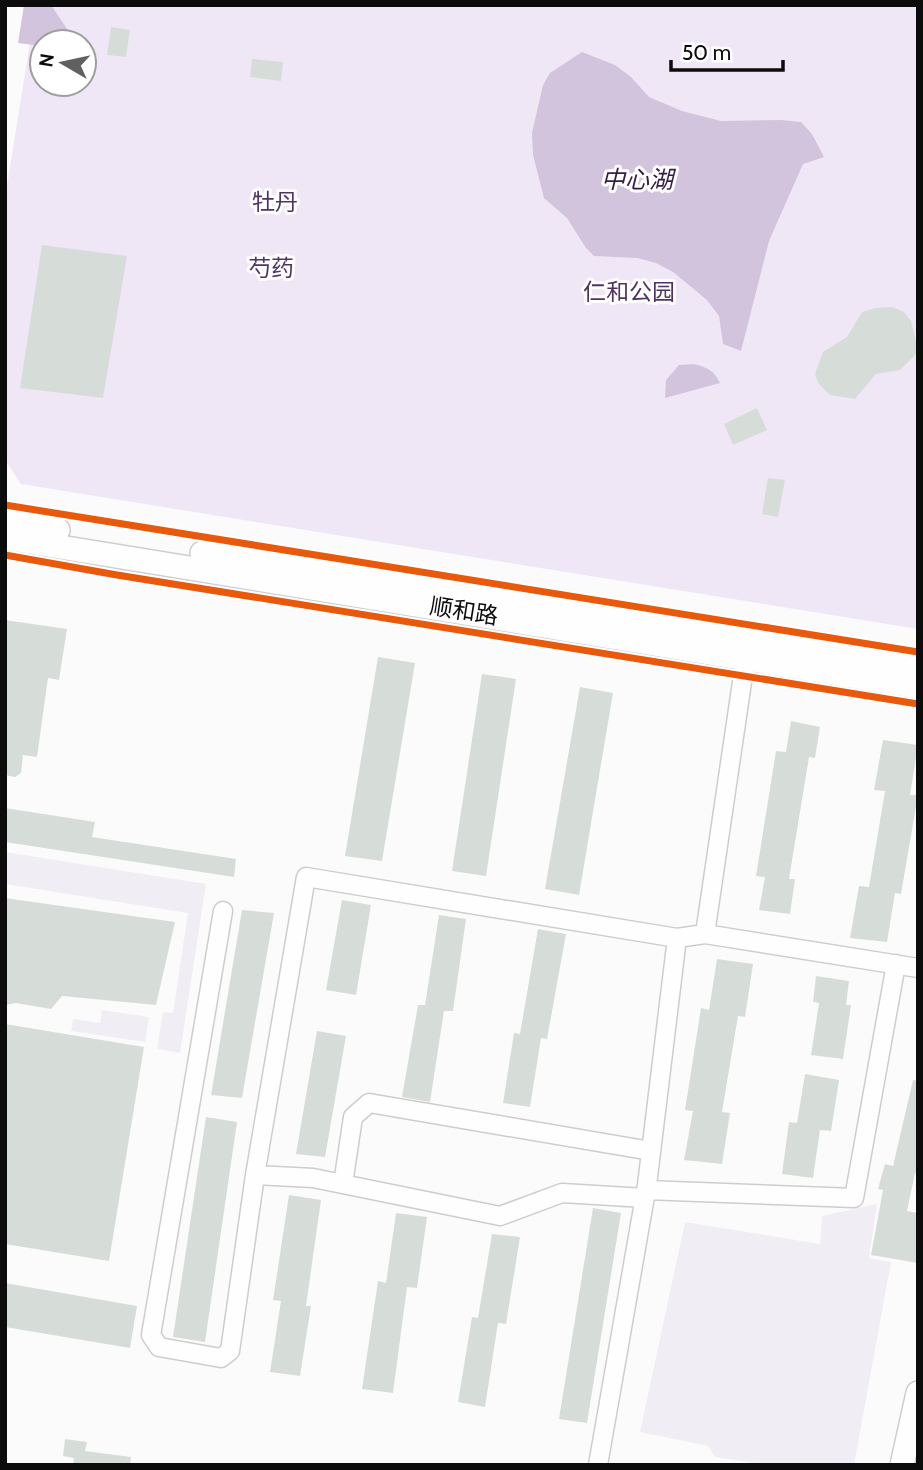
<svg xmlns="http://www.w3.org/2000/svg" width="923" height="1470" font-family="Cabin,'Noto Sans SC',sans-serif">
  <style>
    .built { fill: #f1edf4 }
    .green { fill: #f0e7f6; fill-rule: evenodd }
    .water { fill: #d2c4dd }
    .building { fill: #d6ddd8 }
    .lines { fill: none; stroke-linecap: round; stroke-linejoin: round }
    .minor-casing { stroke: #cecdce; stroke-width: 21 }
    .major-casing { stroke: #cecdce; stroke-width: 26 }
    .minor { stroke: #fffeff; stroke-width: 18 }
    .major { stroke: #fffeff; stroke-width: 23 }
    .cycleway-casing { stroke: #fff; stroke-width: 11 }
    .cycleway { stroke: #e8590c; stroke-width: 7 }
    .labels { text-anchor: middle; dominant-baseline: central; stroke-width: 6; stroke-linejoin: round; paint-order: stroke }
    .park-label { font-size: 23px; fill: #4f3463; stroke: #fff }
    .street-label { font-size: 23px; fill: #0c0c0d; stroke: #fff }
    .water-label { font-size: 24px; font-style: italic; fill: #361c49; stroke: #fff }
  </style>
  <rect width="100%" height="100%" fill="#fcfbfc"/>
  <path class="built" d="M5,852L206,884L180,1053L157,1049L163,1012L173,1013L188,913L5,884Z
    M102,1010L149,1017L145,1042L71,1031L73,1019L100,1023Z
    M877,1204L869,1258L891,1262L854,1465H767L715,1457L708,1446L640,1432L685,1222L820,1244L822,1216Z"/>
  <path class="green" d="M36,5H918V629L21,484L5,460V198ZM42,42H84V84H42Z"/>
  <path class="water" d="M24,5H51L76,42H42V46L18,43Z
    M582,52L615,65L631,77L649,97L682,111L721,121L781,120L801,122L812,134L824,157L803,164L769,241L741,351L723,344L719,316L707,300L673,272L656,263L637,258L594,256L586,248L567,218L544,198L533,155L532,133L543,85L550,73Z
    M694,364C706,367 714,370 720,383L665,398L666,380L679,365Z"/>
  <path class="building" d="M111,27L130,30L126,57L107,55Z
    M252,59L283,62L281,81L250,77Z
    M42,245L127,256L103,398L20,388Z
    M892,307L904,312L911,321L918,350L914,356L900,370L876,374L855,399L830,395L818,383L815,374L823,352L847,337L862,312L876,308Z
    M757,408L767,430L733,445L724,424Z
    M768,478L785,480L778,517L762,514Z
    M5,620L67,629L59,680L48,678L37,757L23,755L21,773L15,777L5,775Z
    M378,657L415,663L382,861L345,856Z
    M482,674L516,679L486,876L452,871Z
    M580,687L613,693L579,895L545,889Z
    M791,721L820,727L815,758L809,757L789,879H795L790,914L759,910L765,877L756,876L776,751L786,752Z
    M883,740L918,745L910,795H918L901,894L895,893L887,942L850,938L859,886L869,887L885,791L874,790Z
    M5,808L95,822L92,837L236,859L234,877L5,842Z
    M5,898L175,922L156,1005L62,996L51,1009L16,1003L5,1005Z
    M342,900L371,905L356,995L326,990Z
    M242,910L274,913L242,1098L211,1095Z
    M439,915L466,919L453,1011H444L430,1102L402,1097L418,1005H425Z
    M538,929L566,934L547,1039L541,1038L530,1107L503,1103L514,1033L520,1034Z
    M717,959L753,964L745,1017L738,1016L722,1112L730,1113L722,1164L684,1160L693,1111L685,1110L701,1008L709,1010Z
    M816,976L849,981L846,1005H851L843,1059L811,1055L819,1003L813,1002Z
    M5,1024L144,1047L109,1261L5,1244Z
    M317,1031L346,1036L325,1157L296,1154Z
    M805,1074L839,1080L831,1131L820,1130L813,1178L782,1174L789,1122L797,1123Z
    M913,1080L918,1081V1174L915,1173L907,1211L918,1213V1263L871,1255L883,1190L878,1189L885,1164L893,1166Z
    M206,1117L237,1122L205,1342L173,1337Z
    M289,1195L321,1200L306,1306H311L300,1376L270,1372L281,1301L273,1300Z
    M593,1208L621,1213L587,1423L559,1419Z
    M396,1213L427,1217L417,1288L407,1287L393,1393L362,1389L378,1281L386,1283Z
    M492,1234L520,1237L506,1324L498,1323L485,1407L458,1402L472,1317L478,1318Z
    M5,1283L137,1306L130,1348L5,1327Z
    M65,1439L87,1442L85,1451L131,1457L130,1465H73L74,1458L63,1456Z"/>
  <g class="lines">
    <g class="minor-casing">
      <path id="minor" d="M223,911L151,1335L159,1347L221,1358L230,1351L255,1175L313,1178L500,1216L562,1193L645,1198
        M705,934L918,968
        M255,1175L306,877L677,938
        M343,1184L353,1117L369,1103L651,1151
        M646,1190L854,1198L896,964
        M598,1465L647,1185L677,938L705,934L747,648"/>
    </g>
    <g class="major-casing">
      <path id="major" d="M5,521L58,530
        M5,538L918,687
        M202,553L918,669
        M902,1465L918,1393"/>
    </g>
    <use href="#minor" class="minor"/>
    <use href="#major" class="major"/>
    <g class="cycleway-casing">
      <path id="cycleway" d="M5,505L918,652
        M5,555L117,575L918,704"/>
    </g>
    <use href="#cycleway" class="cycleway"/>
  </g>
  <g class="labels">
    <g class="park-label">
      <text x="275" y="202">牡丹</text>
      <text x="271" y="268">芍药</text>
      <text x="629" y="292">仁和公园</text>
    </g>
    <g class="street-label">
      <text transform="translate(464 611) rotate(9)">顺和路</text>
    </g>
    <g class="water-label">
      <text x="637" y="179">中心湖</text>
    </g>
  </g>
  <rect width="923" height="1470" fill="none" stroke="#0c0c0d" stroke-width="14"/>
  <g transform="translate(63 63) rotate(279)"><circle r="33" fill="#ffffff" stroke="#9e9e9e" stroke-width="2"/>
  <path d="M0-5L12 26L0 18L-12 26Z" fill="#606061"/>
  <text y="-10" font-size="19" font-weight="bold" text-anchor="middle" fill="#0c0c0d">N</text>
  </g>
  <path d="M671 60v10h112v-10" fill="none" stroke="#0c0c0d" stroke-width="3.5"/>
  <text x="682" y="60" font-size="21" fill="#0c0c0d" stroke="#ffffff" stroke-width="5" paint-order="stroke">50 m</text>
</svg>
